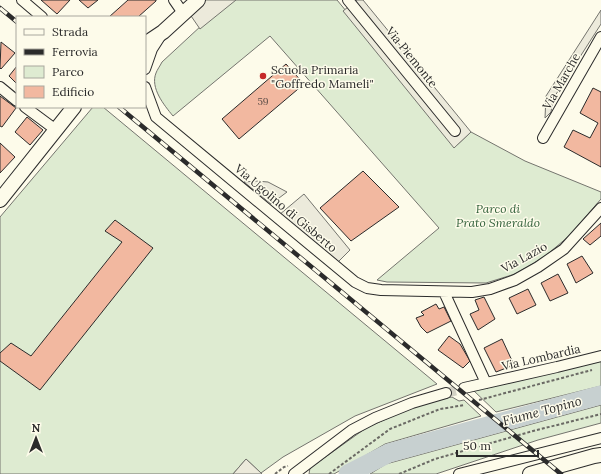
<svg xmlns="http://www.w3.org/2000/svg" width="601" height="474" font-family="Lora,serif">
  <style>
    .green { fill: #deebd1; stroke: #74746e }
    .parking { fill: #eceadb; stroke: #74746e }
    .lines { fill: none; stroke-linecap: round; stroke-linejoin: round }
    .river { stroke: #c7d0d0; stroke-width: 19 }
    .building { fill: #f2b8a0; stroke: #2b2b2b }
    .street-tunnel { stroke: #d3d1c4; stroke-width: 10; stroke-dasharray: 10 5; stroke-linecap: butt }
    .street-casing { stroke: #2b2b2b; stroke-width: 12 }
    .secondary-casing { stroke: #2b2b2b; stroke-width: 16 }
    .path { stroke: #6a6964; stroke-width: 2; stroke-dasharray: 3 2; stroke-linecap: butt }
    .street { stroke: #fdfbea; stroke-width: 10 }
    .secondary { stroke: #fdfbea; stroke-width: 14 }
    .rail-casing { stroke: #2b2b2b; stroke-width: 4.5 }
    .rail { stroke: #fdfbea; stroke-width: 3; stroke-dasharray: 9; stroke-linecap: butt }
    .poi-dot { fill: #c62828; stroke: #fdfbea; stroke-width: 1.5 }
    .labels { text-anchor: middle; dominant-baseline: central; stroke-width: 3; stroke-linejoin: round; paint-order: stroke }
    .number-label { font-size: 10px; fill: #5d4e48 }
    .street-label { font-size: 12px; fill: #2b2b2b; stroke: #fdfbea }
    .poi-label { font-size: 12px; fill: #2b2b2b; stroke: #fdfbea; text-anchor: start }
    .park-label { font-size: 12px; font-style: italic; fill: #34623c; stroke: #fdfbea }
    .water-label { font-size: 13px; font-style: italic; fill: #2b2b2b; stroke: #fdfbea }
  </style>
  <rect width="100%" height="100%" fill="#fdfbea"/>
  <path class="green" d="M229,0H337L457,145L471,132L525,161L601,192V199L569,236L543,258L515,274L486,283L387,282L377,280L439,228L270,36L173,116C164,105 150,88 156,73C157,70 160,66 162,62Z
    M93,107H103L437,384L355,416L283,457L261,473L246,459L233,474H0V217Z
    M601,359V386L496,412L473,390Z
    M452,397L459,401L464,400L481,416L385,444L334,474H309L310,468L366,428L419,404Z
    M601,405V423L538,440L436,474H370L386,464Z"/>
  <path class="parking" d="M205,0H236L200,29L189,13Z
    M357,0H363L471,132L454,148L343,11Z
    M601,10V24L553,99L551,112L545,118L546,96Z
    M256,181L268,182L287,192L271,204L244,182Z
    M304,194L350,250L338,262L279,215Z
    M246,459L261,473L262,474H233Z"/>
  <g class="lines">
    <path class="river" d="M348,474L389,453L601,395"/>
  </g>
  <path class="building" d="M41,0H70L57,14Z
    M79,0H98L88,8Z
    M128,0H156V1L138,17H109Z
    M1,42L15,53L1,69L0,68Z
    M286,64L304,84L239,139L222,119Z
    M17,66V84L9,76Z
    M593,88L601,92V167L564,147L573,130L590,138L598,123L580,113Z
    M0,96L16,108L2,127L0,126Z
    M27,117L43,130L30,145L15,132Z
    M0,143L15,157L0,173Z
    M363,171L399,207L351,241L320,208Z
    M115,220L153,248L40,390L0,361V353L11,343L31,356L122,242L105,231Z
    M601,223V236L590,245L583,239Z
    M582,256L593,273L576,283L567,264Z
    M558,274L568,293L550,301L541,283Z
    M528,289L536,305L517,314L509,298Z
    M484,297L495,319L478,330L470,314L479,310L475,300Z
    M436,304L439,309L444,307L451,321L427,333L421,327L416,318L424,315L421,312Z
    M449,336L460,344L470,361L463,368L438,350Z
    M502,339L514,365L496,372L484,348Z"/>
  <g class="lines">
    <path class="street-tunnel" d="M446,393L464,388"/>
    <g class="street-casing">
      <path id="street" d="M22,0L42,17
        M174,0L183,13
        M348,0L455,131
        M145,69L152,49L161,35
        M0,87L17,101
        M145,87L156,117L355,282L367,288L381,290L472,292L490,289L515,280L538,267L564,249L601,208
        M25,107L56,130
        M543,138L601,37
        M444,292L486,383
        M464,388L557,367L601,356
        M294,474L352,430L375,418L412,403L446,393
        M459,474L601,438"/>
    </g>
    <g class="secondary-casing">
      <path id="secondary" d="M145,44L163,32L198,0
        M0,200L74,107
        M530,474L594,456L601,455"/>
    </g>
    <path class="path" d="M479,400L592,370
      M275,474L284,467L288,466
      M329,474L390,429L440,409L465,405
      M399,474L435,459L533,431L601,414"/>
    <use href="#street" class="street"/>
    <use href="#secondary" class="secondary"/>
    <g class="rail-casing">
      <path id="rail" d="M0,8L17,22
        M119,107L561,474"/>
    </g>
    <use href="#rail" class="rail"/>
  </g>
  <circle class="poi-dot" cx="263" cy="76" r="4"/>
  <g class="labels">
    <g class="number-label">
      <text x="263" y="101">59</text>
    </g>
    <g class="street-label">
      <text transform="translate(412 57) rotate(51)">Via Piemonte</text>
      <text transform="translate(561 81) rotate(-60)">Via Marche</text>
      <text transform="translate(286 208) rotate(40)">Via Ugolino di Gisberto</text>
      <text transform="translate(524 257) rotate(-29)">Via Lazio</text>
      <text transform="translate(541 357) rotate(-13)">Via Lombardia</text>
    </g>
    <g class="poi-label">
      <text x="271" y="69">Scuola Primaria<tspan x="271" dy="14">"Goffredo Mameli"</tspan></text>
    </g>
    <g class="park-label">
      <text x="498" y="208">Parco di<tspan x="498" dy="14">Prato Smeraldo</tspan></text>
    </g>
    <g class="water-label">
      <text transform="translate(542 411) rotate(-15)">Fiume Topino</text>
    </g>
  </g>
  <rect x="16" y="16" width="130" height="92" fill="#fdfbea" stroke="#a9a89e"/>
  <rect x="24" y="29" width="20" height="6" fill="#fdfbea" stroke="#a9a89e"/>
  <text x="52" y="36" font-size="12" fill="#2b2b2b">Strada</text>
  <rect x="24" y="49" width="20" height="6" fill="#2b2b2b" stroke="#a9a89e"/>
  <text x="52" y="56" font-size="12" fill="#2b2b2b">Ferrovia</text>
  <rect x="24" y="66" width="20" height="12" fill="#deebd1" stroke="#a9a89e"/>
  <text x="52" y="76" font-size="12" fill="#2b2b2b">Parco</text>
  <rect x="24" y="86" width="20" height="12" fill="#f2b8a0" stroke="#a9a89e"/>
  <text x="52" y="96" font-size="12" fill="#2b2b2b">Edificio</text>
  <g transform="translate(36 438)" stroke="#fdfbea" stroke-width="3" paint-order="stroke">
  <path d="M0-3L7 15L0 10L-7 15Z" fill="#2b2b2b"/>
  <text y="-6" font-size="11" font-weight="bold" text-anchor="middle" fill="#2b2b2b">N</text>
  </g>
  <path d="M457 450v6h81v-6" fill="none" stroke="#2b2b2b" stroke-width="2"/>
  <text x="463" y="450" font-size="12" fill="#2b2b2b" stroke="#fdfbea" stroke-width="3" paint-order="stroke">50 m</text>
</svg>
